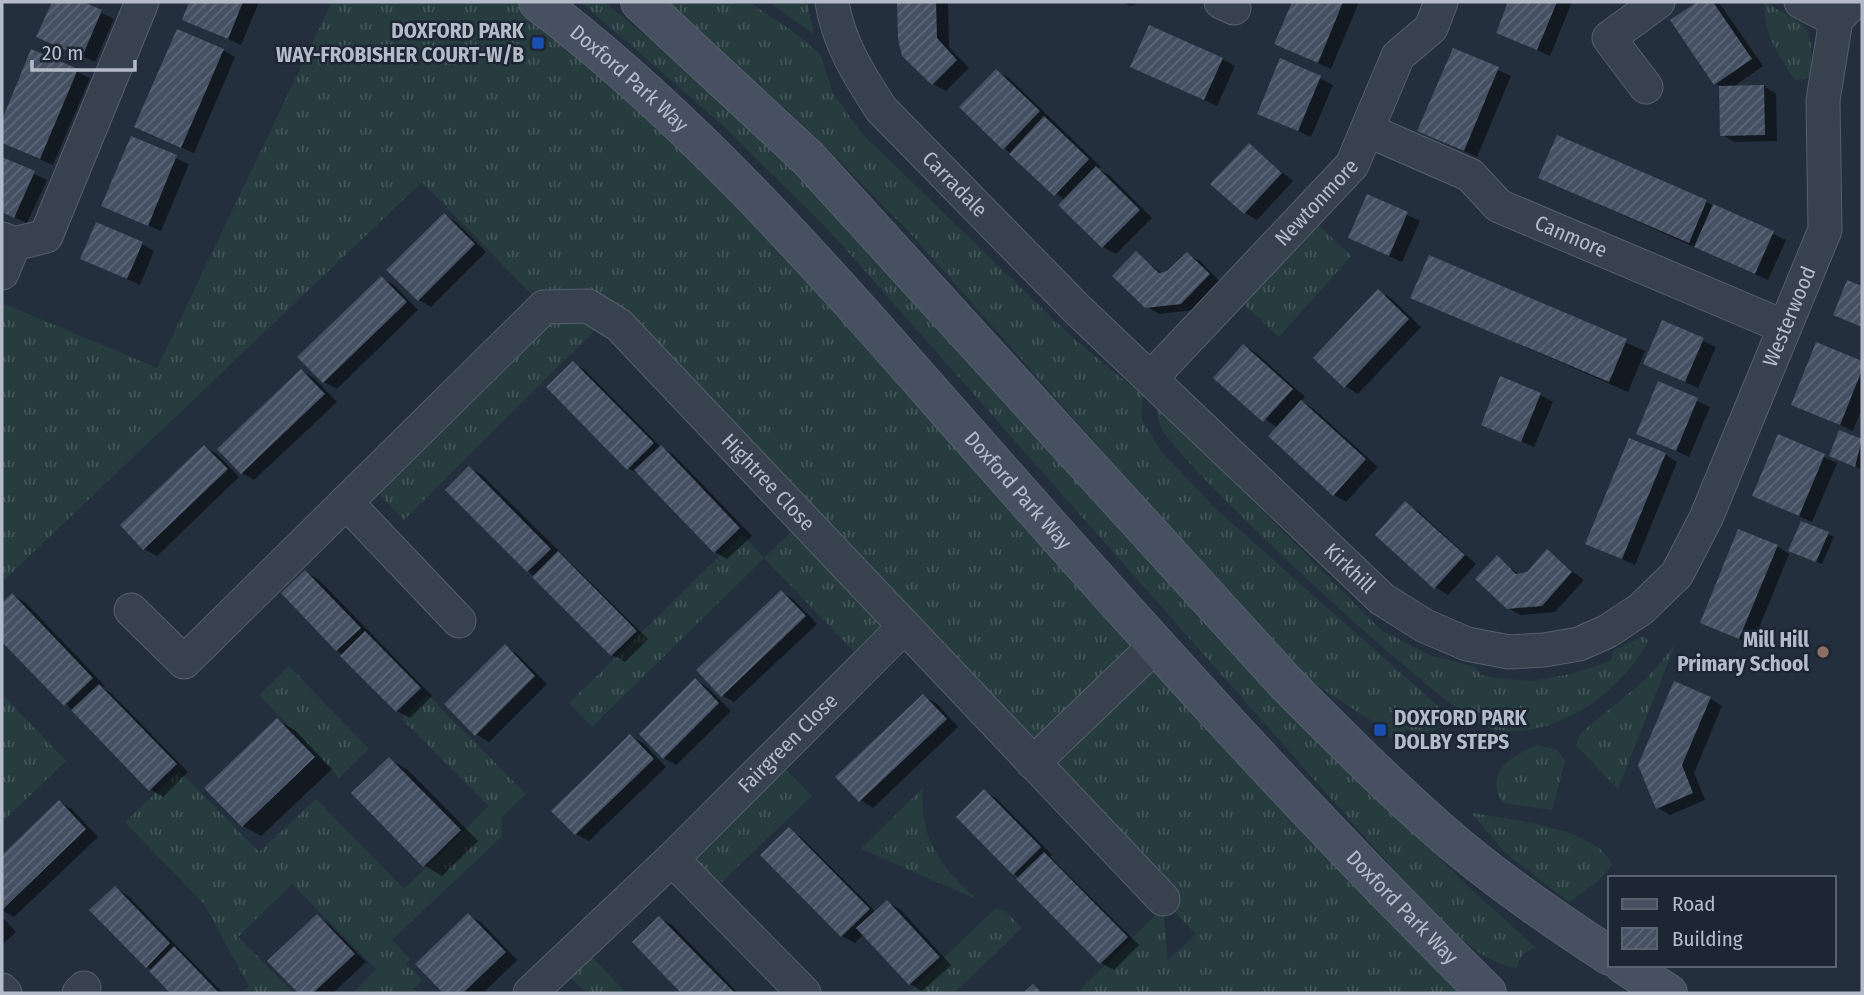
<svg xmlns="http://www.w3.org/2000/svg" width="1864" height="995" font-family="'Fira Sans Condensed',sans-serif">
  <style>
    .grass { fill: url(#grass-tufts) }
    .shadow { fill: #0007 }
    .building { fill: url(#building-hatch) }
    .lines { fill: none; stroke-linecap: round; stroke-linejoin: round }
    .minor-casing { stroke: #565f6c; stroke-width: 35 }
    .secondary-casing { stroke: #565f6c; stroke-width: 40 }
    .minor { stroke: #38414e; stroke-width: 33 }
    .secondary { stroke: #465061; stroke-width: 38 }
    .transit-dot { fill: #1a4fb4; stroke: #1d2633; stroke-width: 2.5 }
    .education-dot { fill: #8d6e63; stroke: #1d2633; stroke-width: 2.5 }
    .labels { text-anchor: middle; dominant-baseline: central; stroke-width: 5; stroke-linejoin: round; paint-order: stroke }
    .poi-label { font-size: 21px; font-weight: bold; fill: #b4bcc9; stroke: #1d2633; text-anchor: end }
    .street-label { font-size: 21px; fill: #b4bcc9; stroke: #1d2633 }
  </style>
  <defs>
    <pattern id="grass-tufts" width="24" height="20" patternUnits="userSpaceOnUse" patternTransform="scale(1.75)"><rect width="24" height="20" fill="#263c3f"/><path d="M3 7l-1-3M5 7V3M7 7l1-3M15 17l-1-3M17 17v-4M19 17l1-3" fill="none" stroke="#435659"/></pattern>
    <pattern id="building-hatch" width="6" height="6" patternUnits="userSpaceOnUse" patternTransform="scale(1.75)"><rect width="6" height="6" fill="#455162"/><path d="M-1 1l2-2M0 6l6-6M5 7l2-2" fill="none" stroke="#5d6877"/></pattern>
  </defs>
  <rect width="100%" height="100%" fill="#242f3e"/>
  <path class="grass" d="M332,2H538L572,28L1487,993H1083L1080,990L1163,908L1168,960L1196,934L904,629L867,665L764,558L592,727L569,703L742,534L764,558L802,521L607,318L404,520L367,481L544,307L422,182L2,582V303L157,368Z
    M581,2H604L690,72L793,168L1385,804L1475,893L1536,948C1524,951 1520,955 1517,968C1474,962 1439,915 1409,887L827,228L720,123Z
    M666,2H749L791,30L820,54L833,93L862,134L1074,339L1143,396L1141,418L1160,450L1217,510L1439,707L1442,717L1438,728L1425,734L1407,729L1396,743L1373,722L1297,672L913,236L810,131Z
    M769,2H807L814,34L770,3Z
    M1765,2C1805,27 1816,24 1810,75L1805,79L1795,80C1778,54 1762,33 1765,2Z
    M1308,215L1351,256L1279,337L1232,293Z
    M1155,403L1381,630L1430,655L1475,667L1481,675L1494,678L1533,681L1571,674L1611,661L1614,650L1644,636L1648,641C1620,694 1553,742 1491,729C1454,721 1184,470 1162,429C1158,422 1157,411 1155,403Z
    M1675,645L1618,789L1576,745L1580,734L1646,679Z
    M289,666L369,749L339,778L259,695Z
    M2,694L66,761L2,822Z
    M427,694L526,794L501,818L502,836L392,940L410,959L406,964L422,980L413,989L418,993H353L376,969L292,884L238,937L294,993H241L249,986L204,904L125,822L179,771L259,852L316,799L404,889L489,806L402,719Z
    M1538,745L1557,750L1565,761L1552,810L1503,803C1483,773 1513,754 1538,745Z
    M774,757L812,796L708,895L672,859Z
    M923,788C920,841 939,864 976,899L861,849Z
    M1472,813C1507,819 1599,828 1612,865L1601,879L1569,902L1503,851Z
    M996,908L1006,912L1022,928L954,993H908Z
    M581,945L626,993H586L559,966Z"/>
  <path class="shadow" d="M54,2H79L114,19L95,62L38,36Z
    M191,2H259L241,45L184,19Z
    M900,2H948L949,47L969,68L946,91L933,84L904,55L900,39Z
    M1123,2H1143L1130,6Z
    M1294,2H1359L1331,69L1276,44Z
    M1510,2H1572L1550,56L1498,32Z
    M1700,2L1720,4L1763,66L1733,87L1764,86L1776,94L1777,141L1735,142L1722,135L1721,87L1715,83L1672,21Z
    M223,50L235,57L194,153L149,134Z
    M1454,50L1511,76L1477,157L1419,131Z
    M32,51L90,78L53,165L2,143V125Z
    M1222,59L1235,66L1217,106L1132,66Z
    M1281,60L1333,85L1311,137L1259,113Z
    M996,71L1009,78L1101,167L1098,169L1109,175L1152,218L1116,254L1103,247L1060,205L1064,200L1004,148Z
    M1558,137L1706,202L1786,240L1768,280L1540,178Z
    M132,139L189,164L161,231L104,206Z
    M1249,145L1293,181L1257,220L1245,213Z
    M2,159L47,180L27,223L2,212Z
    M1368,196L1420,221L1402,262L1363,244Z
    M444,215L456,222L486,252L431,307L419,300Z
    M142,244L154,251L140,285L82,259Z
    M1137,254L1163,274L1168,273L1187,254L1200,261L1221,283L1194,310L1159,314L1146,306Z
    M1430,257L1645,351L1628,392L1412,297Z
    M381,278L394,285L418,310L337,389L324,382Z
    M1378,291L1391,298L1421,327L1358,394L1345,386Z
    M1663,323L1716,347L1698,388L1645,364Z
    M1817,344L1862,363V408L1853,431L1793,404Z
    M1244,346L1256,353L1305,397L1301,401L1314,409L1378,467L1346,502L1334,495L1277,428L1215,378Z
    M573,363L585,370L661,447L674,455L752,536L727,559L715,552L640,475L628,468Z
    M302,371L314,378L337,402L254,480L242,473Z
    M1659,384L1710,407L1689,457L1638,433Z
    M1540,395L1553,402L1534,447L1483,424Z
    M1840,432L1862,441L1861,469L1831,456Z
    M1779,437L1837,463L1812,522L1754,496Z
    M205,447L217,454L239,477L157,556L144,549L122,525Z
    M1665,454L1677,462L1635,565L1587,543Z
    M470,468L482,475L648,639L625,662L612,655L448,490Z
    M1406,504L1418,511L1476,564L1448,595L1435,587L1377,535Z
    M1828,534L1834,537L1822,564L1796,553Z
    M1777,546L1789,554L1752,645L1702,622Z
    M1547,552L1584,580L1555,612L1521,615L1508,608L1497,558L1520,575L1528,573Z
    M306,572L318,579L432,696L410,718L397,711L337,650Z
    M782,592L794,600L817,624L734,702L722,695Z
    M12,595L25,602L105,686L103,688L111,693L188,772L163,797L150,789L2,639V605Z
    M505,646L517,654L547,684L489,742L476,734Z
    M696,680L708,688L731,711L676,765L664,758Z
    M923,696L936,703L958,727L873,808L861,800Z
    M1710,698L1722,706L1694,773L1705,800L1670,815L1657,807Z
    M277,720L296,731L332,769L261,836L243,826Z
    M631,736L643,743L666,767L589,841L576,834Z
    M389,759L408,770L478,841L442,876L424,865Z
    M985,791L997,799L1052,855L1050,857L1139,945L1114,970L1101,963L1014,873Z
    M59,802L72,809L98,837L14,917L2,910V857Z
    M789,830L801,837L876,912L887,902L900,909L951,965L922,991L910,984L864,934L855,943L842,936L763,855Z
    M115,888L127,895L223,993H172L147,966Z
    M468,915L481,922L517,960L483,993H446L418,964Z
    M2,917L16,932L2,945Z
    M317,917L329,924L366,962L333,993H301L270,961Z
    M660,918L672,925L738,993H684L634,943Z"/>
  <path class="building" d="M52,2H83L102,10L82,57L36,37Z
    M189,2H243L228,39L182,20Z
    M897,2H936L937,38L957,60L932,85L902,56L898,39Z
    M1292,2H1343L1318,63L1274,44Z
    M1508,2H1557L1537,50L1496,33Z
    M1697,2H1713L1752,59L1714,85L1670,20Z
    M1149,25L1223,58L1204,100L1130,67Z
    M177,29L224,49L181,148L134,127Z
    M1453,48L1499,67L1464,151L1417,131Z
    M31,49L78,69L40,159L2,143V120Z
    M1280,58L1321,76L1298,131L1257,114Z
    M996,69L1040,111L1003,150L959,107Z
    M1764,85L1765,135L1720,136L1719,86Z
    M1044,116L1089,159L1054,196L1009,154Z
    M1557,135L1707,200L1689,243L1538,178Z
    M131,136L177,155L148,226L101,206Z
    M1249,143L1282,173L1244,214L1210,184Z
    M2,157L35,171L14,218L2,212Z
    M1096,166L1140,210L1102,248L1058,205Z
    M1367,194L1408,212L1389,256L1348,238Z
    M1713,204L1774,231L1755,274L1694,247Z
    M444,213L475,244L418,301L386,270Z
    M96,222L143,242L127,279L80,259Z
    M1136,251L1159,273L1167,271L1187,252L1210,274L1181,304L1145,308L1112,276Z
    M1429,255L1627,339L1609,382L1410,298Z
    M381,276L407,302L323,383L297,357Z
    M1847,280L1862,286V327L1833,315Z
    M1378,289L1409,319L1344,388L1313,358Z
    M1662,320L1704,338L1685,382L1643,364Z
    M1816,342L1862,361V370L1840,425L1791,405Z
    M1243,344L1293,389L1263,422L1213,378Z
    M573,361L654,443L627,470L546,387Z
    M301,369L325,394L241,474L217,449Z
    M1500,376L1541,393L1521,442L1481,425Z
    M1658,381L1698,398L1676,451L1636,434Z
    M1301,400L1366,459L1333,496L1268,436Z
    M1839,430L1862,439L1855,467L1829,456Z
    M1778,434L1825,454L1799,516L1752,496Z
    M1629,438L1666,453L1622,559L1585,544Z
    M204,445L228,469L143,550L120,525Z
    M661,445L740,528L714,553L634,470Z
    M469,466L551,549L527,572L445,490Z
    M1405,501L1465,555L1434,589L1375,535Z
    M1801,521L1829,532L1816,562L1788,551Z
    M1738,529L1778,545L1739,639L1700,623Z
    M1547,549L1572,572L1542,606L1507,609L1475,579L1497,555L1516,574L1527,572Z
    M558,551L637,631L611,656L532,577Z
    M305,570L361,628L336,651L281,593Z
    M781,590L806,616L721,697L696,670Z
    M12,593L93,678L64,706L2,642V603Z
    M365,631L421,688L396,712L340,656Z
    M505,644L535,676L475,736L444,704Z
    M695,678L719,703L663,759L639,734Z
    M1674,681L1711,697L1682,765L1693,793L1656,809L1638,765Z
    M99,684L177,764L149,791L71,710Z
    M923,694L947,719L859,802L835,777Z
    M277,718L315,757L242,827L204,788Z
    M630,734L654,759L575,835L551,811Z
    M389,757L461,830L423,867L351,793Z
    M984,789L1041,847L1013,875L956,817Z
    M59,800L86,829L2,910V855Z
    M789,827L870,909L841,937L760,855Z
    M1044,852L1128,937L1100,964L1016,879Z
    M115,886L170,943L146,968L89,910Z
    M887,900L940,957L909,985L856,928Z
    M468,913L506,952L463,993H443L415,964Z
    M317,914L355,954L313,993H298L267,961Z
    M659,916L714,972L735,993H681L632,942Z
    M174,946L201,974L219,993H170L149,971Z
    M1033,984L1042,993H1023Z"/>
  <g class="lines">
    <g class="minor-casing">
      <g id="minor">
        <path id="s1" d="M832,2C838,42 859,75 881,109L1077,309L1382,599L1425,626L1467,644L1509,652L1544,650L1579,644L1608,631L1641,609L1677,574L1706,518L1825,230L1823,100L1836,20L1853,2"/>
        <path d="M1221,2L1234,8"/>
        <path d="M1801,2L1836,20"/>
        <path d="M1646,87L1609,38L1658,2"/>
        <path id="s2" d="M1367,130L1470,175L1499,206L1785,327"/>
        <path d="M2,239L14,244L2,273"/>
        <path d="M14,244L46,236L142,2"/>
        <path id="s3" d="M1152,377L1352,165L1398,56L1431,28L1441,2"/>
        <path d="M346,502L459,621"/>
        <path id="s4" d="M131,610L184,662L544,307L588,306L619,325L1163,899"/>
        <path d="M1033,763L1156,645"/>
        <path d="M672,859L804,993"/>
        <path d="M2,990L5,993"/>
        <path d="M79,993L84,988"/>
        <path id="s5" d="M530,993L672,859L903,628"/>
      </g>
    </g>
    <g class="secondary-casing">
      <g id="secondary">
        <path id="s6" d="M538,2C707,130 844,294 984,452C1147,637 1312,820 1487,993"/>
        <path d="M640,2L808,158L1286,683C1337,734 1387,785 1441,832C1493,878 1553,919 1610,956"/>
        <path d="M1624,965L1668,993"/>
      </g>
    </g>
    <use href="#minor" class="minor"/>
    <use href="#secondary" class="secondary"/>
  </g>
  <g class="transit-dot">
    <rect x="531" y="36" width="14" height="14" rx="3.5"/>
    <rect x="1373" y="723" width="14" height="14" rx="3.5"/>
  </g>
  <circle class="education-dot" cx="1823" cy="652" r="7"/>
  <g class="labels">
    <g class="poi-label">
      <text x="524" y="31">DOXFORD PARK<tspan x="524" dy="24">WAY-FROBISHER COURT-W/B</tspan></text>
      <text x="1809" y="640">Mill Hill<tspan x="1809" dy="24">Primary School</tspan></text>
      <text x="1394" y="718" text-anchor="start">DOXFORD PARK<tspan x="1394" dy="24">DOLBY STEPS</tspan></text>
    </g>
    <g class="street-label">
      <text stroke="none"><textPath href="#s6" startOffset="119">Doxford Park Way</textPath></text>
      <text stroke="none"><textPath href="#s1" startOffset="224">Carradale</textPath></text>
      <text stroke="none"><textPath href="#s3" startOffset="240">Newtonmore</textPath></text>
      <text stroke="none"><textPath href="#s2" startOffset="233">Canmore</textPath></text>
      <text stroke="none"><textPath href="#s1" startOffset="1432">Westerwood</textPath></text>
      <text stroke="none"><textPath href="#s4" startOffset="877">Hightree Close</textPath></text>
      <text stroke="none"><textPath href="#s6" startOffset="686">Doxford Park Way</textPath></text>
      <text stroke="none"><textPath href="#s1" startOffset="775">Kirkhill</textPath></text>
      <text stroke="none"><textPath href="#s5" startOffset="359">Fairgreen Close</textPath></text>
      <text stroke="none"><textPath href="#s6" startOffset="1253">Doxford Park Way</textPath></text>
    </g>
  </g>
  <rect width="1864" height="995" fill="none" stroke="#b4bcc9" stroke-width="7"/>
  <rect x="1608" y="876" width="228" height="91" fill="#1d2633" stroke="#59626f" stroke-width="2"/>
  <rect x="1622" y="899" width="35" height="10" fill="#465061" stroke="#59626f" stroke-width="2"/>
  <text x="1672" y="911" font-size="21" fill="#b4bcc9">Road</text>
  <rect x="1622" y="928" width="35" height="21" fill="url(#building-hatch)" stroke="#59626f" stroke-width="2"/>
  <text x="1672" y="946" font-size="21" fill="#b4bcc9">Building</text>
  <path d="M32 60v10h103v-10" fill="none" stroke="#b4bcc9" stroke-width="3.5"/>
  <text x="42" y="60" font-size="21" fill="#b4bcc9" stroke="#1d2633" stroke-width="5" paint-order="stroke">20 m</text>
</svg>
